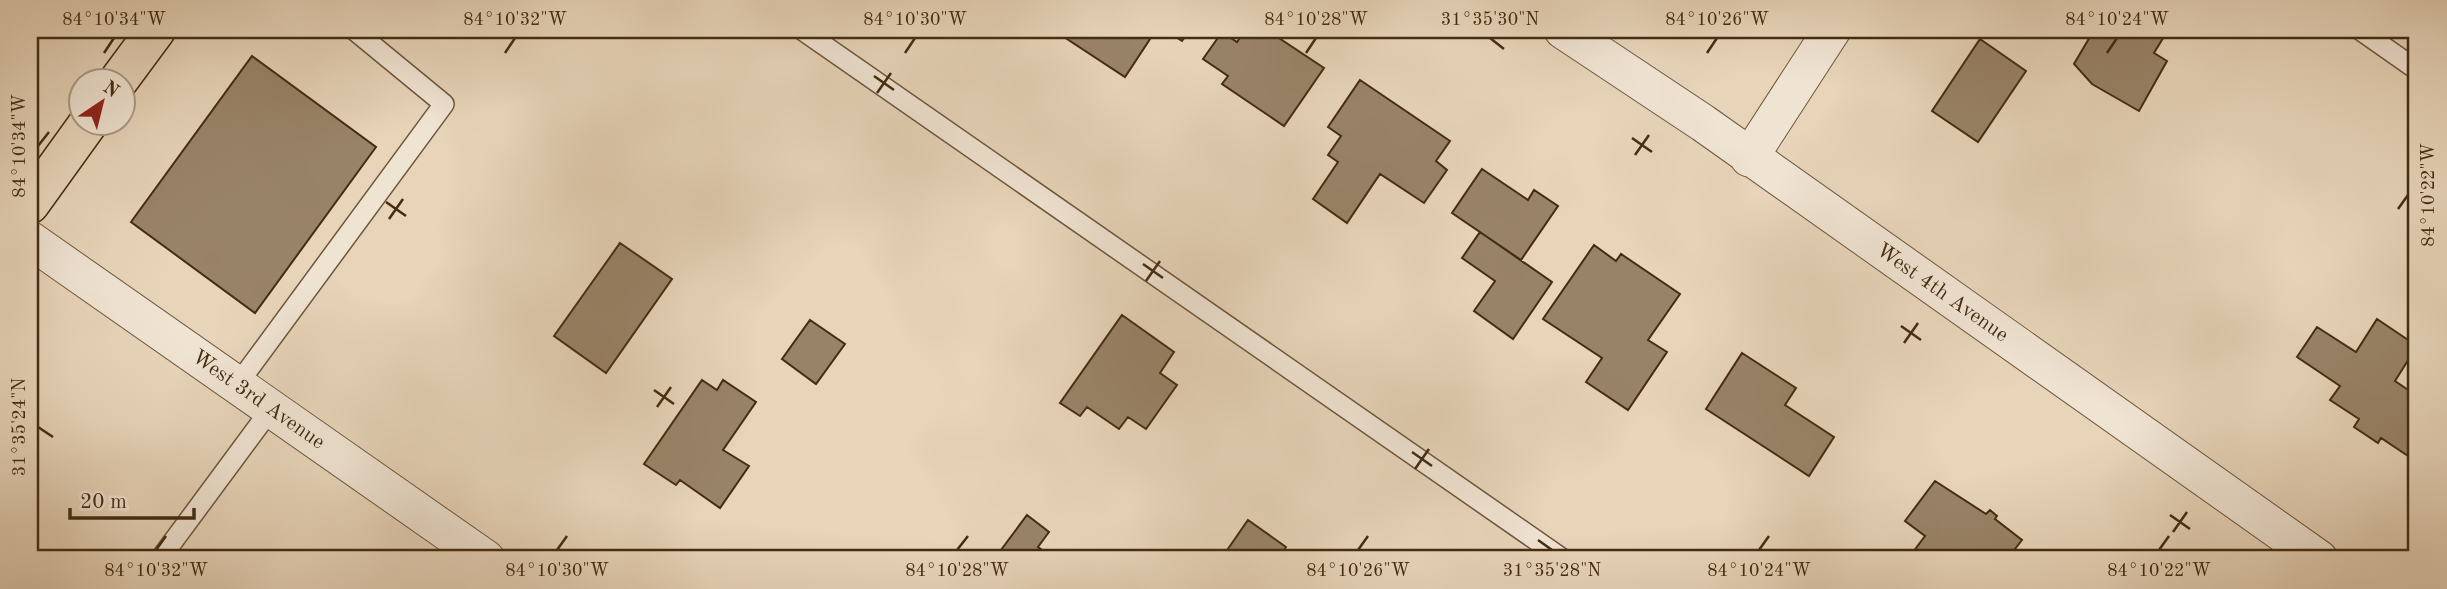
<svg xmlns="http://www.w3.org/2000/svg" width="2447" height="589" font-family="'Old Standard TT',serif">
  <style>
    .building { fill: #998368; stroke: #442c11; stroke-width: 2 }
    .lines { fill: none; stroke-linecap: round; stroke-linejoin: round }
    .lane-casing { stroke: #6d563b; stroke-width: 22 }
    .street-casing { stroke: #6d563b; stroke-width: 39 }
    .primary-casing { stroke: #442c11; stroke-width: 41 }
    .lane { stroke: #efe3d2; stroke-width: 19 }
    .street { stroke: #efe3d2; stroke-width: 37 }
    .primary { stroke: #e7d4b9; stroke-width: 38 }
    .ticks { fill: none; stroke: #442c11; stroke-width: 2.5 }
    .labels { text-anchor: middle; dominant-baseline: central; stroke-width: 5; stroke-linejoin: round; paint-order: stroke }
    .street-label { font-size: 21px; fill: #442c11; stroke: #efe3d2 }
    .neatline { fill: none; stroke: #442c11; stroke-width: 2.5 }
    .ticks-label { font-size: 18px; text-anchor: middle; fill: #442c11 }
  </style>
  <rect width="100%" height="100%" fill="#e7d4b9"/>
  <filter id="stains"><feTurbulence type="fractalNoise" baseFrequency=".00286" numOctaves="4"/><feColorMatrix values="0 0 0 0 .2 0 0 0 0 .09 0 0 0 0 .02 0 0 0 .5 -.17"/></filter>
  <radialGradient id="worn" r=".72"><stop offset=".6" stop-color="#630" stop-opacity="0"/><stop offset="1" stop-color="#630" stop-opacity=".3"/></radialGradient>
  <path class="building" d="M1073,30H1156L1125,77L1067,39Z
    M1165,30H1190L1182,41Z
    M1245,30H1279L1283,33L1279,38L1324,68L1284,126L1222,84L1228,76L1203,59L1222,32L1237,42Z
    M2094,30H2168L2154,53L2167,61L2139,111L2092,84L2074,64Z
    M1980,39L2026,71L1978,142L1932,111Z
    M252,56L376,147L255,313L131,222Z
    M1360,80L1450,141L1436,161L1447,170L1424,203L1380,174L1347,223L1313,199L1338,162L1328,155L1341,136L1328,127Z
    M1482,169L1528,200L1534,190L1558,206L1521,260L1452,213Z
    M1480,232L1552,282L1513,339L1474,311L1495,281L1462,258Z
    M620,243L672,279L606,373L554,336Z
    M1594,245L1616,261L1621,254L1680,294L1648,340L1667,352L1628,410L1586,382L1602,358L1543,319Z
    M1122,315L1174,352L1160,373L1177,385L1146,429L1128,417L1119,429L1087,407L1080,416L1060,403Z
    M2377,319L2417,346L2395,381L2417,396V456L2414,460L2381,438L2378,443L2354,427L2359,419L2330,400L2340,386L2297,357L2317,327L2356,352Z
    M810,320L845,344L816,384L782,359Z
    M1742,353L1796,388L1785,405L1834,437L1809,476L1706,409Z
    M702,380L717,390L723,380L756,402L723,450L749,466L720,508L680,480L676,485L644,464Z
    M1935,481L1986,514L1990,510L1997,516L1995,519L2022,540L2007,559L1996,555L1993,559H1915L1910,556L1925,536L1905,521Z
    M1027,515L1049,532L1038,547L1055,559H1005L998,554Z
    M1248,520L1286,547L1278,559H1221Z"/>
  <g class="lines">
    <g class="lane-casing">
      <path id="lane" d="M802,30L1563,559
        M2360,30L2417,70
        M237,385L444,104L354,30
        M160,559L271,409"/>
    </g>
    <g class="street-casing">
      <path id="street" d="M1563,30L1703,123L2319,559
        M1749,158L1832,30
        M30,240L486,559"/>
    </g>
    <g class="primary-casing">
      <path id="primary" d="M119,80L156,30
        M30,204L89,122"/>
    </g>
    <use href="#lane" class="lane"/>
    <use href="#street" class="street"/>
    <use href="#primary" class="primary"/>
  </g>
  <path class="ticks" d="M1490,38L1504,49M104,53L114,38M505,53L515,38M905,53L915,38M1306,53L1316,38M1707,53L1717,38M2107,53L2117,38M874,76L894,90M877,93L891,73M1632,138L1652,152M38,146L49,132M1635,155L1649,135M386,202L406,216M2398,209L2408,195M389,219L403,199M1143,264L1163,278M1146,281L1160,261M1901,326L1921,340M1904,343L1918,323M654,390L674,404M657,407L671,387M38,427L53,437M1412,452L1432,466M1415,469L1429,449M2170,515L2190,529M2173,532L2187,512M1538,540L1552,550M156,550L166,536M557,550L567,536M957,550L968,536M1358,550L1368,536M1759,550L1769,536M2159,550L2169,536"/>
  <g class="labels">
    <g class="street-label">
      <text transform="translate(1942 293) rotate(35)">West 4th Avenue</text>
      <text transform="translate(258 400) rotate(35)">West 3rd Avenue</text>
    </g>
  </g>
  <rect width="2447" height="589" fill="none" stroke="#e7d4b9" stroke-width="77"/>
  <g transform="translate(102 102) rotate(35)"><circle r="33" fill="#efe3d2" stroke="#ab9a85" stroke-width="2"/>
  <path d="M0-5L12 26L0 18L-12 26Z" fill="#8f2418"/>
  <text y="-10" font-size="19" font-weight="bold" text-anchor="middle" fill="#442c11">N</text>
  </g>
  <path d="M70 508v10h124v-10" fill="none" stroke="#442c11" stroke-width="3.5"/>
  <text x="80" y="508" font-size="21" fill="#442c11" stroke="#efe3d2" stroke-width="5" paint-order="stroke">20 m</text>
  <rect x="38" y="38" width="2370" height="512" class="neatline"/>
  <g class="ticks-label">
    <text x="114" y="25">84°10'34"W</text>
    <text x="515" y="25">84°10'32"W</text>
    <text x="915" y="25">84°10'30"W</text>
    <text x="1316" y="25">84°10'28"W</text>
    <text x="1490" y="25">31°35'30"N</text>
    <text x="1717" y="25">84°10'26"W</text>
    <text x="2117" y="25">84°10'24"W</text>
    <text transform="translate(19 146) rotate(-90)" y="6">84°10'34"W</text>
    <text transform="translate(2428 195) rotate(-90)" y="6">84°10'22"W</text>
    <text transform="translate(19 427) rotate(-90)" y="6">31°35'24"N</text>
    <text x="156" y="576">84°10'32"W</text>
    <text x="557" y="576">84°10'30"W</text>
    <text x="957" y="576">84°10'28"W</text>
    <text x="1358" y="576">84°10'26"W</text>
    <text x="1552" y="576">31°35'28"N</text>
    <text x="1759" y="576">84°10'24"W</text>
    <text x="2159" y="576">84°10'22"W</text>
  </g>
  <rect width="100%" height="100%" filter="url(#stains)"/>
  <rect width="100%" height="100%" fill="url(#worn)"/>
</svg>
